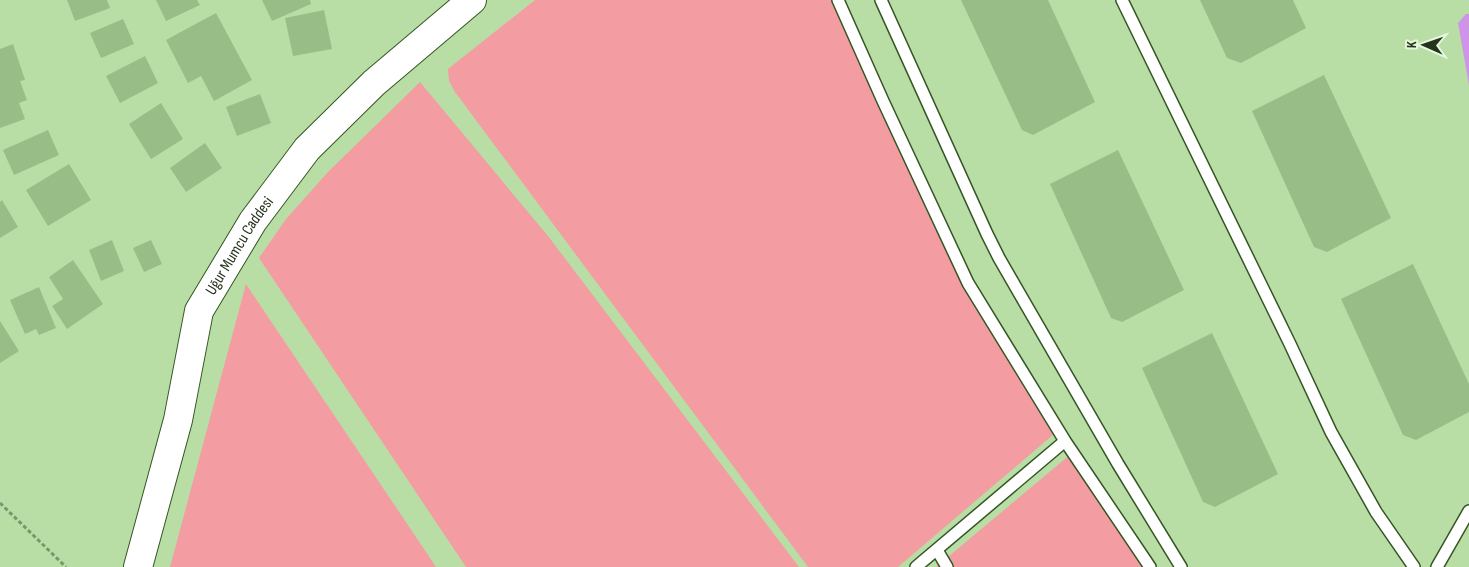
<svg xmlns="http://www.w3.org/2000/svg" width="1469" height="567" font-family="'Sofia Sans Condensed',sans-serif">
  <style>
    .green { fill: #f39da2 }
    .water { fill: #ce94e7 }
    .building { fill: #99bd87 }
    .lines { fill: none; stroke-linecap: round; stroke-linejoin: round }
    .lane-casing { stroke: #355524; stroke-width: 14 }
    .secondary-casing { stroke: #355524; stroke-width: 30 }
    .path { stroke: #7a966d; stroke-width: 3; stroke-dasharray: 4 2.5; stroke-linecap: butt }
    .lane { stroke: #fff; stroke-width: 11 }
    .secondary { stroke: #fff; stroke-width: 28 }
    .labels { text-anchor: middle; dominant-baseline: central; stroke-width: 5; stroke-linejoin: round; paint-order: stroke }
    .street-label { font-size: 16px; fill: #25331e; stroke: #e5f8dc }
  </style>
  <rect width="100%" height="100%" fill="#b8dea6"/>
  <path class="green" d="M535,0H834L927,212L960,276L1054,434L898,567H808L455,92L449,81L448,69Z
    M420,82L548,236L799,567H466L259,258L286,219L328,172Z
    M246,284L422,546L436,567H170Z
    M1072,453L1153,567H936Z"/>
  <path class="water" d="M1466,14H1469V85L1458,23Z"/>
  <path class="building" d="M67,0H107L110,8L75,21Z
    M156,0H197L200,5L166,21Z
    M262,0H310L311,4L272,21Z
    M961,0H1048L1095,102L1033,135L1022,130Z
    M1200,0H1293L1306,28L1241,63L1227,58Z
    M324,10L332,49L293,56L285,18Z
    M216,13L252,80L214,101L201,76L188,83L166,40Z
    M123,19L134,44L101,58L90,33Z
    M13,44L25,80L20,81L27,100L19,103L25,119L0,128V49Z
    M145,56L158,83L120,103L106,76Z
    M1324,75L1391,218L1327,252L1314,247L1252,111Z
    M260,94L271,123L237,136L226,107Z
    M161,103L183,139L151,159L129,124Z
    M48,130L59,155L14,175L3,150Z
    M205,143L222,168L186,192L170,168Z
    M1118,150L1184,290L1122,322L1111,318L1050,184Z
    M69,164L91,200L48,226L26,190Z
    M2,200L18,227L0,238V202Z
    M112,240L124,271L101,281L89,250Z
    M151,240L162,264L144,272L133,248Z
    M73,260L103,304L67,329L52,306L63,299L49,277Z
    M1413,264L1469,384V412L1416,440L1403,435L1341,299Z
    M39,287L56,328L39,335L36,329L25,334L10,300Z
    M0,321L19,351L0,363Z
    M1212,333L1278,474L1215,507L1203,502L1142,368Z"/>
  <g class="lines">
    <g class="lane-casing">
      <path id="lane" d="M838,0L883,101L968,283L1065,441L916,567
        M881,0L987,234L999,258L1118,464L1181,567
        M1122,0L1290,344L1331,432L1376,512L1414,567
        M1065,441L1150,567
        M937,550L947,567
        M1437,567L1469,511"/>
    </g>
    <g class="secondary-casing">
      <g id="secondary">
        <path id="s1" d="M138,567L178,420L199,311L253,221L307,149L374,83L472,0"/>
      </g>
    </g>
    <path class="path" d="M0,503L66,567"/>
    <use href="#lane" class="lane"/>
    <use href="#secondary" class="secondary"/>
  </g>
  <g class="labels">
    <g class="street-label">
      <text stroke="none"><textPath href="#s1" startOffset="340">Uğur Mumcu Caddesi</textPath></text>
    </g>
  </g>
  <g transform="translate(1424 45) rotate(272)" stroke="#e5f8dc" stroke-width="4" paint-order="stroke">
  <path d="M0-4L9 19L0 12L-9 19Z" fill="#25331e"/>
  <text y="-8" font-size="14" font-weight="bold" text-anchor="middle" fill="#25331e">K</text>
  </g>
</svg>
